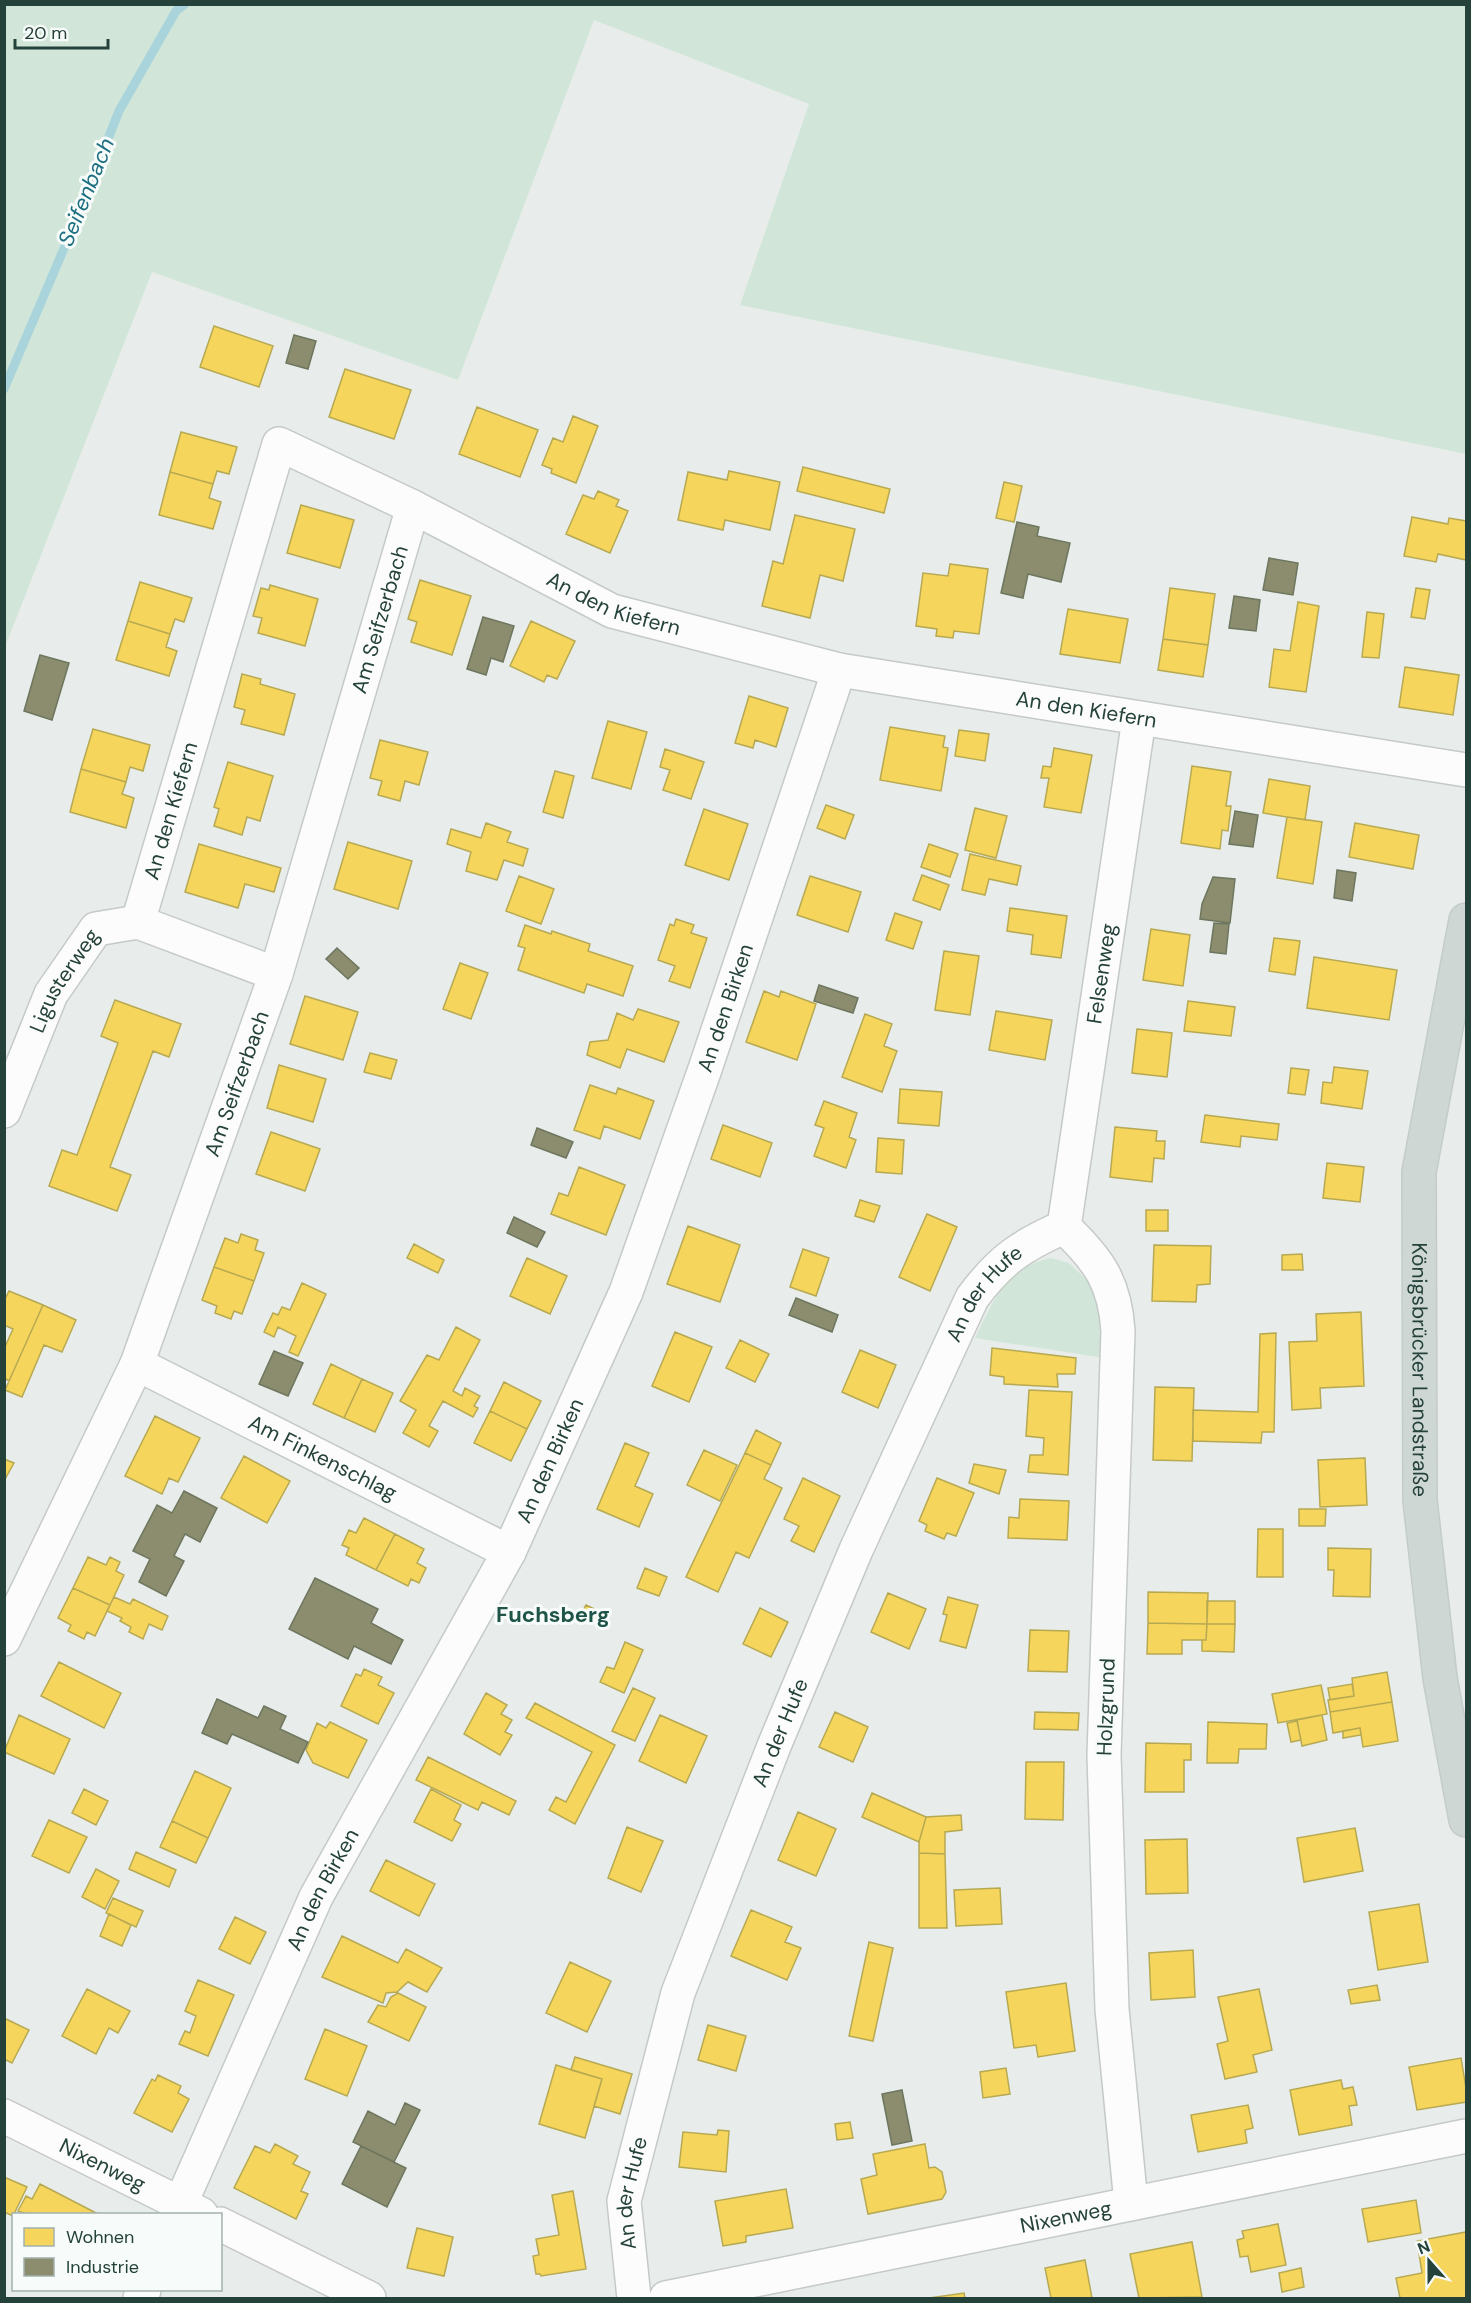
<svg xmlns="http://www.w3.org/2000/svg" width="1471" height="2303" font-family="'DM Sans',sans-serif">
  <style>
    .green { fill: #d1e6d8 }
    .homes { fill: #f6d55c; stroke: #b7a952; stroke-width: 1.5 }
    .industry { fill: #8c8c6e; stroke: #6d765e; stroke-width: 1.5 }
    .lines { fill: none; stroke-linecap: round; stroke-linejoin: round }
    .stream { stroke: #a9d4db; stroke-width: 9 }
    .minor-casing { stroke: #c5cac8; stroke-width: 36 }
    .major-casing { stroke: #c3ccc9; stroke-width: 36 }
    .minor { stroke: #fcfcfc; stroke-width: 33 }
    .major { stroke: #cfd7d5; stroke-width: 33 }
    .labels { text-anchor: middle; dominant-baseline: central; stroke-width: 6; stroke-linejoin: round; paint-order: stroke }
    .street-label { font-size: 21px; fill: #24423a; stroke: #f7fbf9 }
    .water-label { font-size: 22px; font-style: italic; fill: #1c6f80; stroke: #f7fbf9 }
    .neighbourhood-label { font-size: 22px; font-weight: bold; fill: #1f5548; stroke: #f7fbf9 }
  </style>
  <rect width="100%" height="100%" fill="#e8edeb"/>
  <path class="green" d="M5,4L1466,5V454L740,305L809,104L594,20L458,380L152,272L5,647Z
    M1051,1258L1069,1263L1088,1281L1100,1300L1104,1358L975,1338C994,1300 1005,1267 1051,1258Z"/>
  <path class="homes" d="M214,326L273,346L259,387L200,367Z
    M345,369L411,390L394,439L329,417Z
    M477,407L538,430L520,477L459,454Z
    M573,416L598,426L576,483L551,473L552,469L542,465L553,438L563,442Z
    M181,432L237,447L229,474L217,471L213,484L170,472Z
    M803,467L890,489L884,513L797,491Z
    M729,471L780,482L770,530L725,520L723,530L678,520L688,472L727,480Z
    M170,472L213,484L209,498L221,502L213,529L159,515Z
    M1004,482L1022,486L1014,522L996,518Z
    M598,491L619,500L616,506L628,511L610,553L566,534L583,495L594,499Z
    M301,505L354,520L340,568L287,553Z
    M795,515L855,529L843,581L820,575L810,618L762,606L773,561L783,564Z
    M1412,517L1448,524L1449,518L1466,521V560L1438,554L1436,562L1404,556Z
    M950,564L988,569L979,634L954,631L953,638L936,636L937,629L916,626L923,573L948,576Z
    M420,580L471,596L452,655L411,642L417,622L408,619Z
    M140,582L192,598L184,622L175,619L170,634L128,621Z
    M270,585L318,599L305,646L258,633L262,618L253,616L261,588L269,590Z
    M1170,588L1215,594L1208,645L1163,639Z
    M1416,588L1430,590L1425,619L1411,617Z
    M1298,602L1319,606L1306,692L1269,687L1274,649L1290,651Z
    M1068,609L1128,619L1120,663L1060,654Z
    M1367,612L1384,614L1379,658L1362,657Z
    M128,621L170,634L166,647L177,651L169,676L116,660Z
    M531,621L575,641L557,679L547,675L544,682L510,666Z
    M1163,639L1208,645L1203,677L1158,670Z
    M1405,667L1459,675L1453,715L1399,707Z
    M242,674L261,679L260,684L295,694L284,735L241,724L245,710L234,707Z
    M749,696L788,708L776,747L755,740L753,748L735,743Z
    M608,721L647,732L631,789L592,778Z
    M890,727L945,736L943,747L948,748L941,791L880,780Z
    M93,729L150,745L143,771L130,767L126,782L81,769Z
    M959,730L989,734L985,761L955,756Z
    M380,740L428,752L419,785L405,781L400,801L378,795L382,781L370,778Z
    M1054,748L1092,755L1081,813L1044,807L1049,778H1041L1043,766L1051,767Z
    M665,749L704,762L691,799L663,790L670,770L660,767Z
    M228,762L273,776L260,821L247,817L242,835L214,826L219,809L214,807Z
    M1192,766L1231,772L1226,806H1231L1228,831L1222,830L1220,849L1181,843Z
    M81,769L126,782L122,794L134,798L126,828L70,812Z
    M555,771L574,776L563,818L543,812Z
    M1269,779L1310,786L1305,820L1263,813Z
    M826,805L854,815L845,839L817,828Z
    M975,808L1007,816L996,858L965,850Z
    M704,809L748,824L729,880L685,865Z
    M1287,817L1322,822L1313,884L1277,878Z
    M486,823L511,832L507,842L528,849L523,866L504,860L497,880L466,871L471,852L447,844L451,829L481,838Z
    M1355,823L1419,835L1413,869L1349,857Z
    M348,842L412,861L398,909L334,889Z
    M199,844L281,868L274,892L245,884L238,908L185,892Z
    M929,844L958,854L950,877L921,867Z
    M970,854L1021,866L1017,885L989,879L985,895L962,890Z
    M922,875L949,885L940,910L913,900Z
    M519,876L554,889L541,924L506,911Z
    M810,876L861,892L848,932L797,915Z
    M1010,908L1067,916L1061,958L1031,954L1033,935L1007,931Z
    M895,913L922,922L913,949L886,940Z
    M676,919L694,925L691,933L707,938L690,988L669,981L675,966L658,960L670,924L674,926Z
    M525,925L551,934L552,931L590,944L588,951L633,966L623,996L587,984L584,993L518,970L525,948L518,946Z
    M1151,929L1190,935L1183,986L1143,980Z
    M1274,938L1300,941L1295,975L1269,971Z
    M944,951L979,956L970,1015L935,1010Z
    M1314,957L1397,970L1389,1020L1307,1008Z
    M460,963L488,973L471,1019L443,1009Z
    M764,991L779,997L781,991L816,1004L797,1060L746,1042Z
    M305,996L358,1012L343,1060L290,1044Z
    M115,1000L181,1024L169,1057L153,1051L110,1167L131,1175L117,1211L49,1186L62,1150L77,1155L118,1043L101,1036Z
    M1188,1001L1235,1007L1231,1036L1184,1031Z
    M638,1009L679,1022L664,1062L627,1049L620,1068L587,1055L590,1042L608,1040L617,1013L633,1020Z
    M996,1011L1052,1020L1045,1060L989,1050Z
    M865,1014L892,1024L884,1046L897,1051L882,1092L842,1077Z
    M1137,1029L1172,1033L1167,1077L1132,1073Z
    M370,1053L397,1060L391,1079L364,1072Z
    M279,1065L326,1079L313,1122L267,1108Z
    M1334,1067L1368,1071L1362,1109L1321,1103L1323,1082L1332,1083Z
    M1291,1068L1309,1070L1305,1095L1288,1093Z
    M590,1085L616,1094L618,1088L654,1101L640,1139L604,1126L600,1139L574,1130Z
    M900,1089L942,1092L939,1126L898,1123Z
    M824,1101L857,1113L849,1137L856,1140L846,1168L814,1156L824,1128L815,1125Z
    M1205,1115L1279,1124L1277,1140L1241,1136L1240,1147L1201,1142Z
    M723,1125L772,1143L760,1177L711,1159Z
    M1115,1127L1157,1131L1156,1141H1165L1164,1159L1154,1158L1152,1182L1110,1177Z
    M271,1132L320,1149L305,1191L256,1174Z
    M878,1138L904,1140L902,1174L876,1172Z
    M1327,1163L1364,1167L1360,1202L1323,1198Z
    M579,1167L625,1185L606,1235L551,1214L559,1193L568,1196Z
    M860,1200L880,1206L874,1222L855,1216Z
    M1146,1210H1168V1231H1146Z
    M927,1214L957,1227L930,1291L899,1277Z
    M688,1226L740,1245L720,1302L667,1284Z
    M241,1234L258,1240L255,1250L264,1253L254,1281L214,1267L225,1238L238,1243Z
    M414,1244L444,1260L438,1273L407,1258Z
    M1154,1245L1211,1246L1210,1284L1197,1285L1196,1302L1152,1301Z
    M803,1249L829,1258L816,1296L790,1287Z
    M1302,1254L1303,1270H1282V1255Z
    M527,1258L567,1276L550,1314L510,1296Z
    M214,1267L254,1281L242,1314L234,1311L231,1319L215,1313L217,1306L202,1300Z
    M302,1283L326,1294L298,1356L289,1352L296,1336L278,1327L274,1337L264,1332L273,1313L278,1315L282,1307L290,1310Z
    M9,1291L43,1305L9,1381L4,1378V1349L13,1329L4,1325V1301Z
    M43,1305L76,1320L62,1352L44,1345L22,1397L5,1390Z
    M1361,1312L1364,1386L1320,1388L1321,1408L1292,1410L1289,1342L1317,1341L1316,1314Z
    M456,1327L480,1340L453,1391L462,1396L465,1388L480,1396L474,1406L478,1408L473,1417L443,1401L429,1426L438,1431L429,1447L403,1433L416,1410L400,1401L427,1355L439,1360Z
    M675,1332L712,1347L689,1402L652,1386Z
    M1276,1333L1274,1432H1262L1261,1443L1193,1441V1410L1258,1412L1260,1334Z
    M740,1340L769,1354L755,1382L726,1368Z
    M992,1348L1076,1358L1075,1374H1057L1058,1387L1004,1384V1377L990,1375Z
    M860,1350L896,1365L878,1408L842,1392Z
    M331,1364L362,1379L344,1418L313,1404Z
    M362,1379L393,1393L375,1432L344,1418Z
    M504,1382L541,1401L527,1429L490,1411Z
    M1155,1387L1194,1388L1192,1461L1153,1460Z
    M1029,1390L1072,1392L1068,1475L1028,1472L1030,1455H1043L1044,1438L1026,1436Z
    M490,1411L527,1429L511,1461L474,1443Z
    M155,1416L200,1438L178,1482L169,1478L162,1494L125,1476Z
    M756,1430L781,1443L771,1465L745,1453Z
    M625,1443L649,1453L635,1486L653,1494L639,1527L597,1509Z
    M704,1450L737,1465L720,1501L687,1485Z
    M745,1453L771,1465L764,1479L782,1488L749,1558L736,1552L718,1592L686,1577Z
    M244,1456L290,1481L267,1523L221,1498Z
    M1365,1458L1367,1505L1320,1507L1318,1460Z
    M4,1459L14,1463L4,1481Z
    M974,1464L1006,1470L999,1494L969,1483Z
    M803,1478L840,1496L814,1552L791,1541L799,1526L784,1519Z
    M937,1478L974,1493L956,1536L947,1533L944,1539L925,1531L927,1525L919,1521Z
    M1020,1499L1069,1501L1067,1540L1008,1538L1009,1517L1019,1518Z
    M1299,1509H1326L1325,1526H1299Z
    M364,1518L395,1534L376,1570L346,1555L349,1548L342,1545L349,1530L356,1533Z
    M1258,1529H1283V1577H1257Z
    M395,1534L424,1549L417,1563L426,1568L419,1583L411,1579L408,1586L376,1570Z
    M1328,1548L1371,1549L1370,1597L1333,1596L1334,1570H1328Z
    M88,1557L106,1565L110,1557L120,1562L116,1571L124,1575L110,1605L73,1588Z
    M645,1568L667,1577L659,1596L637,1588Z
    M73,1588L110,1605L95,1636L87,1632L84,1639L68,1631L71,1625L58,1618Z
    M1148,1592L1208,1593L1207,1624L1148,1623Z
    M888,1593L926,1609L909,1649L871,1632Z
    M114,1597L130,1604L133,1599L168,1616L162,1630L149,1624L143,1639L129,1632L131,1627L120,1621L122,1618L107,1611Z
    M948,1597L978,1605L966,1648L940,1641L947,1615L943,1614Z
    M1207,1601H1235V1624H1207Z
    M586,1605L609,1616L604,1628L580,1616Z
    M760,1608L788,1622L771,1657L743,1644Z
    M1148,1623L1207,1624L1206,1640H1182V1654H1147Z
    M1207,1624H1235L1234,1652L1202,1651V1640H1206Z
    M1030,1630L1069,1631L1067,1672L1028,1671Z
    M625,1642L643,1650L624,1693L600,1682L607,1667L614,1669Z
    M59,1662L121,1693L104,1728L41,1696Z
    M364,1669L382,1677L378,1685L394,1693L378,1724L341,1706L356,1674L361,1676Z
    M1387,1672L1392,1702L1330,1712L1328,1700L1354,1696L1352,1678Z
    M1352,1684L1354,1696L1330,1700L1328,1688Z
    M1321,1685L1327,1714L1278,1723L1272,1694Z
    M633,1688L655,1698L635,1741L612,1731Z
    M486,1693L507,1705L501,1714L512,1720L505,1732L512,1735L500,1755L464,1734Z
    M1392,1702L1398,1741L1363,1747L1360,1728L1333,1733L1330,1712Z
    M535,1703L615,1745L575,1824L549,1810L556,1797L566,1802L592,1752L526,1718Z
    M835,1712L868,1727L853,1762L819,1747Z
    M1035,1712L1079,1713L1078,1730L1034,1729Z
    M19,1715L70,1739L54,1774L4,1752Z
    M660,1715L707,1736L686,1783L639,1761Z
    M1322,1715L1327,1740L1302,1746L1297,1720Z
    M1297,1721L1301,1740L1291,1742L1287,1723Z
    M330,1722L367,1740L348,1778L313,1763L306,1750L317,1723L326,1728Z
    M1208,1722L1267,1724L1266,1749H1239L1238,1763H1207Z
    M1360,1728L1361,1735L1343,1738V1731Z
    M1146,1743L1191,1744V1760H1184V1792H1145Z
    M428,1757L516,1801L509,1815L482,1802L478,1810L416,1780Z
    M1026,1762H1064L1063,1820L1025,1819Z
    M195,1771L231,1788L208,1838L172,1821Z
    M84,1789L108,1801L96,1825L72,1813Z
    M431,1789L461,1805L454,1820L461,1824L452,1841L414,1822Z
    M872,1793L926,1817L919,1842L862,1817Z
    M798,1812L836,1829L816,1876L778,1860Z
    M961,1815L962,1830L945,1832V1854L919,1853V1842L926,1817Z
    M49,1820L87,1837L69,1873L32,1856Z
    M172,1821L208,1838L196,1863L160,1847Z
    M627,1827L663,1841L641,1892L608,1878Z
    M1355,1828L1363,1871L1304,1882L1297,1838Z
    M1187,1839L1188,1893L1146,1894L1145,1840Z
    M136,1852L176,1870L169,1887L129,1869Z
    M919,1853L945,1854L947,1928H919Z
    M386,1860L435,1884L419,1916L370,1891Z
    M96,1869L119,1881L105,1909L82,1897Z
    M1000,1888L1002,1924L956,1926L954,1890Z
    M113,1898L143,1911L136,1927L106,1913Z
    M1419,1904L1428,1962L1378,1970L1369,1912Z
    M751,1910L792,1927L785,1942L801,1948L787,1980L731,1956Z
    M109,1914L131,1925L122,1946L100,1936Z
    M235,1917L266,1932L250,1964L219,1949Z
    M342,1936L398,1963L406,1949L442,1968L427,1992L408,1982L397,1992L386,1993L383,2003L322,1977Z
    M869,1942L893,1948L873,2041L849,2036Z
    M1193,1950L1195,1997L1151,2000L1149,1953Z
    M570,1962L611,1981L587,2032L546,2013Z
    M198,1980L234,1995L208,2056L179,2044L185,2031L190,2033L196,2016L185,2011Z
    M1066,1983L1075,2051L1038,2057L1036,2045L1014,2048L1006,1992Z
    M1377,1985L1380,2000L1351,2004L1348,1990Z
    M87,1989L130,2011L118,2033L109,2028L96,2054L62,2036Z
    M1259,1989L1272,2050L1253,2055L1257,2072L1225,2079L1217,2044L1228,2041L1218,1997Z
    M398,1993L426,2007L409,2041L368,2022L378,2005L386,2007L391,1997Z
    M4,2018L29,2030L12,2063L4,2059Z
    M708,2025L746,2036L736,2071L698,2060Z
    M325,2029L367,2046L347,2096L305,2079Z
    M575,2057L632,2074L620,2114L594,2106L602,2079L571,2070Z
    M1461,2058L1466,2088V2102L1417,2110L1409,2067Z
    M556,2065L602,2079L585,2138L539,2124Z
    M1006,2068L1010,2094L983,2098L980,2072Z
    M158,2075L181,2086L178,2093L189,2099L172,2132L134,2113L152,2079L155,2081Z
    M1341,2080L1343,2089L1353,2087L1357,2105L1349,2106L1352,2125L1299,2135L1290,2090Z
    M1248,2105L1253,2128L1245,2130L1247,2143L1198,2152L1191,2115Z
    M850,2122L853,2138L837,2140L835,2124Z
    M718,2130L729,2131L726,2172L679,2167L683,2132L717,2135Z
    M275,2144L298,2156L293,2164L310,2172L301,2191L308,2194L296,2219L234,2188L255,2146L270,2153Z
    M925,2144L929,2168L935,2167L942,2172L946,2192L942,2199L868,2214L861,2179L877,2175L873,2154Z
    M4,2177L27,2187L13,2216L4,2212Z
    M40,2184L98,2214H26L18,2211L26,2196L32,2199Z
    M786,2189L793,2228L746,2236V2242L723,2246L715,2201Z
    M573,2191L586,2269L541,2276L540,2274H536L533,2256L539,2255L536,2239L559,2235L552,2195Z
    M1416,2200L1421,2233L1368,2242L1362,2209Z
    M1278,2224L1286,2265L1251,2272L1248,2256L1240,2257L1237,2240L1244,2238L1242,2231Z
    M417,2228L453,2237L444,2276L407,2268Z
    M1466,2232V2298H1400L1396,2278L1422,2273L1417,2241Z
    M1192,2242L1202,2297L1139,2298L1130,2254Z
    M1085,2260L1092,2298H1051L1045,2268Z
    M1301,2268L1304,2287L1282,2292L1279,2273Z
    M964,2293L965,2298H929Z"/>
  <path class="industry" d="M294,335L316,341L308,369L286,363Z
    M1017,522L1039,527L1037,536L1070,543L1061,582L1028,574L1023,598L1001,593Z
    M1269,558L1298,563L1293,595L1263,590Z
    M1234,596L1260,600L1256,631L1229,628Z
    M483,617L514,626L503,662L491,658L486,675L467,669Z
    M40,655L69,663L52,720L24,711Z
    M1235,811L1258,815L1253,847L1229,844Z
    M1337,870L1356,873L1352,901L1334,898Z
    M1213,877L1235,879L1230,923L1200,919L1202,904Z
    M1214,923L1229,924L1226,954L1210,952Z
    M337,948L359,968L348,979L326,959Z
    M819,985L858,998L853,1013L814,1001Z
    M537,1128L573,1142L566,1158L531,1145Z
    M514,1217L545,1232L537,1247L507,1233Z
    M796,1298L838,1315L832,1332L789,1315Z
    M274,1351L303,1363L288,1396L259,1384Z
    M184,1491L217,1508L200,1542L185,1534L174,1556L184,1561L166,1596L139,1582L150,1559L133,1551L157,1505L172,1513Z
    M315,1578L378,1609L371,1623L403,1640L391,1664L354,1646L348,1659L289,1629Z
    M217,1699L258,1718L264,1706L286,1716L280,1729L308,1742L298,1763L232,1734L227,1744L202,1733Z
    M902,2090L912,2141L892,2145L882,2094Z
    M405,2103L420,2110L394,2162L353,2142L368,2111L395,2125Z
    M361,2146L406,2168L387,2207L342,2184Z"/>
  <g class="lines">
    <path class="stream" d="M4,389L71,232L119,111L176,11L185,4"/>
    <g class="minor-casing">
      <g id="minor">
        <path id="s1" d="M138,922L279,444L413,507L612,611L839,670L1466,770"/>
        <path id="s2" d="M4,1111L51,994L96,929L138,922L276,974"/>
        <path d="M1064,1227C1099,1260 1115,1283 1118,1331L1104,1755L1112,2009L1131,2203"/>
        <path id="s3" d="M1064,1227L1139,719"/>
        <path id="s4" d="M137,1364L509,1552"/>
        <path id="s5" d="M4,1639L137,1364L276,974L413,507"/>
        <path id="s6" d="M4,2116L201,2214"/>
        <path id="s7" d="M176,2214L316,1897L509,1552L626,1292L705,1069L839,670"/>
        <path d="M220,2224L369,2298"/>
        <path d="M140,2298L144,2290"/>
        <path id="s8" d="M634,2298L624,2201L678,1993L774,1746L856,1550L972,1298C1000,1260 1022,1245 1064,1227"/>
        <path id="s9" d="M666,2298L1466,2136"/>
      </g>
    </g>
    <g class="major-casing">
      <g id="major">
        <path id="s10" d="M1466,920L1419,1172L1420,1500L1440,1678L1466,1820"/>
      </g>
    </g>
    <use href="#minor" class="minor"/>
    <use href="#major" class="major"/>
  </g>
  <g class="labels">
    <g class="street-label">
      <text stroke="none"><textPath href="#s1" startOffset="870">An den Kiefern</textPath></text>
      <text stroke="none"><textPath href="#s5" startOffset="1089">Am Seifzerbach</textPath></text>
      <text stroke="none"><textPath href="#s1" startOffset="1356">An den Kiefern</textPath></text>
      <text stroke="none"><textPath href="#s1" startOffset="116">An den Kiefern</textPath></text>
      <text stroke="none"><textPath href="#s3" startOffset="256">Felsenweg</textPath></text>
      <text stroke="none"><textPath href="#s2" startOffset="144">Ligusterweg</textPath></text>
      <text stroke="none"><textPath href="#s7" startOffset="1328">An den Birken</textPath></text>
      <text stroke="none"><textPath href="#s5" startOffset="603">Am Seifzerbach</textPath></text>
      <text stroke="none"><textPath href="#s8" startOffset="1078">An der Hufe</textPath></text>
      <text stroke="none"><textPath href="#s10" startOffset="454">Königsbrücker Landstraße</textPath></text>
      <text stroke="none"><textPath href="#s4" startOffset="208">Am Finkenschlag</textPath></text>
      <text stroke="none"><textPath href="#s7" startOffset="842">An den Birken</textPath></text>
      <text transform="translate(1106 1707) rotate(-88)">Holzgrund</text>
      <text stroke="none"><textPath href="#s8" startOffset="592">An der Hufe</textPath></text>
      <text stroke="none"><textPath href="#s7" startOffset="356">An den Birken</textPath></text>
      <text stroke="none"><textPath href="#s6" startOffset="110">Nixenweg</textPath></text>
      <text stroke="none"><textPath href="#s8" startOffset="106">An der Hufe</textPath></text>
      <text stroke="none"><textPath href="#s9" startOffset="408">Nixenweg</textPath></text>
    </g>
    <g class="water-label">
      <text transform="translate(86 192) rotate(-68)">Seifenbach</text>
    </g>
    <g class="neighbourhood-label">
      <text x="553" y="1614">Fuchsberg</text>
    </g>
  </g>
  <rect width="1471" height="2303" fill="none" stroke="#24423a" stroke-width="12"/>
  <rect x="12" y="2213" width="210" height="78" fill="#f7fbf9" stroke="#a3b1ad" stroke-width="1.5"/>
  <rect x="24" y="2228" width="30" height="18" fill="#f6d55c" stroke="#a3b1ad" stroke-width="1.5"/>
  <text x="66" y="2243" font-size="18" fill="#24423a">Wohnen</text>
  <rect x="24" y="2258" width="30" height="18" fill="#8c8c6e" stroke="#a3b1ad" stroke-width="1.5"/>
  <text x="66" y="2273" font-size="18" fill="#24423a">Industrie</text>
  <g transform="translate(1429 2261) rotate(339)" stroke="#f7fbf9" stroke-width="4.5" paint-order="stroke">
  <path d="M0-4.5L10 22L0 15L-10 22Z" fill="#24423a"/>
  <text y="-9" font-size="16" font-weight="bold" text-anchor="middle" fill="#24423a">N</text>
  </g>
  <path d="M15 39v9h93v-9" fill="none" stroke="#24423a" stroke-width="3"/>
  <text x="24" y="39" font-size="18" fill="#24423a" stroke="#f7fbf9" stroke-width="4.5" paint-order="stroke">20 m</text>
</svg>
